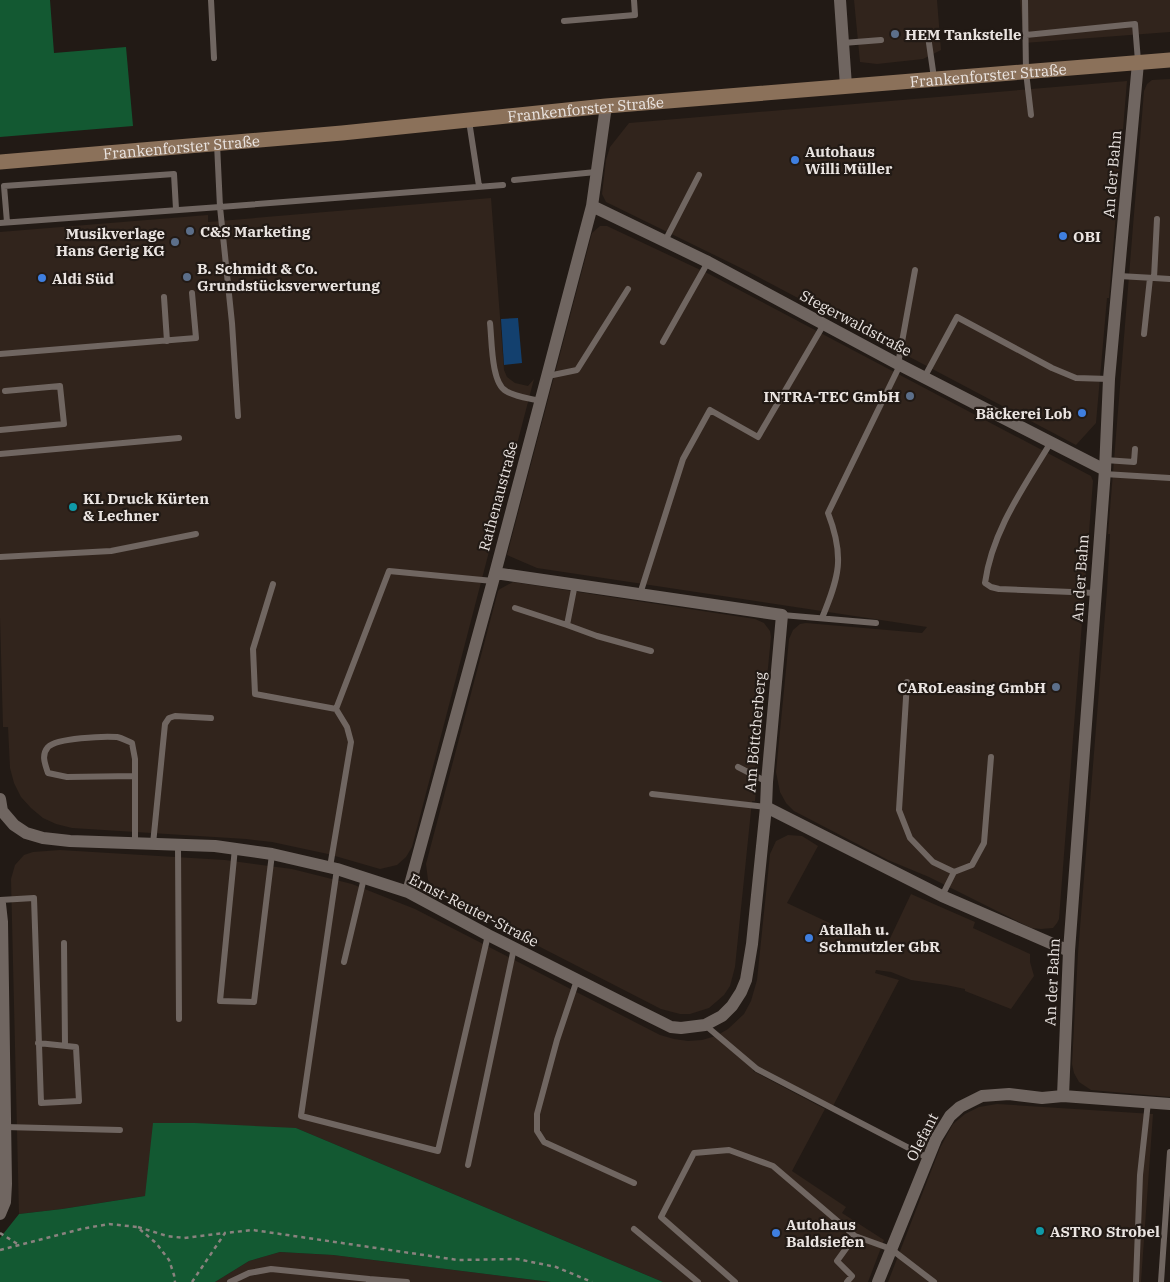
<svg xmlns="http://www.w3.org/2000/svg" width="1170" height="1282" font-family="'IBM Plex Serif',serif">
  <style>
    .built { fill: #31241c }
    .forest { fill: #135932 }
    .water { fill: #13406e }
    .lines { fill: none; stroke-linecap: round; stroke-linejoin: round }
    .path { stroke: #89827e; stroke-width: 2.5; stroke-dasharray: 4 4; stroke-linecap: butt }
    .service { stroke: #706661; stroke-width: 6 }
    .minor { stroke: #706661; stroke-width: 12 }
    .secondary { stroke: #8b715a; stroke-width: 15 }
    .service-dot { fill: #5c6f8a; stroke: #221a15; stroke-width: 2 }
    .shop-dot { fill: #3f7fe0; stroke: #221a15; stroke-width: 2 }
    .culture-dot { fill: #0f9aa8; stroke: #221a15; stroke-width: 2 }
    .labels { text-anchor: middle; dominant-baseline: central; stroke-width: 4.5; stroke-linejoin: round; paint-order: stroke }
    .poi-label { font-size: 15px; font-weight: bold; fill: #eae4e1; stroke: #221a15; text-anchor: start }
    .street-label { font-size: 15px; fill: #eae4e1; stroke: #221a15 }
  </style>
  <rect width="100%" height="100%" fill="#221a15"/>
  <path class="built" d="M854,0H937L941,50L923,59L877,64L860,62Z
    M1020,0H1170V32L1024,43Z
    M1170,79V1097L1091,1090L1079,1082L1074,1073L1072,1064L1078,953L1107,590L1110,534H1108L1144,91L1147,84L1152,80Z
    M1127,81L1109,298H1107L1096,423L1076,445L745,270L606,202L602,194L606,160L610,147L629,123Z
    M491,198L504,370L507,377L515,383L528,386L534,379L412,847L406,857L397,865L380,869L328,854L272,842L246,839L72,828L56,824L43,818L31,808L21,797L14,783L10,768L8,727H3L0,617V232L208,215V222Z
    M600,226H607L709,274L1091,476L1093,481L1059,919L1057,923L1053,928L1041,929L1031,928L929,877L888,860L794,811L786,803L780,792L776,772L789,639L793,630L800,624L806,623L922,633L927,627L537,568L507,555L592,233Z
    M513,582L755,619L764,623L770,631L771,637L755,801H752L735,967L730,986L724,995L709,1008L690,1014H680L661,1009L439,895L428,880L426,864L498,591L500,589Z
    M788,835L802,836L818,846L787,903L885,949L911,894L975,922L973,928L1030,954V962L1034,976L1011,1009L965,991V989L946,985L911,980L891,972L876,970L875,973L899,980L833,1106L756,1065L753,1071L825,1109L792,1171L846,1207L842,1213L884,1240L868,1282H663L296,1128L145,1196L62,1209L19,1214L11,879L15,865L24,855L33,852L60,850L225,860L292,869L352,884L415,909L660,1035L674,1039L688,1041L702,1040L716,1036L728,1029L744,1014L751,1001L757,980L770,854L776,841Z
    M997,1104L1153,1114L1141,1282H888L940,1148L948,1133L953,1124L965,1114L979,1107Z
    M280,1252L333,1255L551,1282H215L249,1261Z"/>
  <path class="forest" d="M0,0H50L54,53L126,47L133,126L0,137Z
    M153,1123H195L296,1128L663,1282H551L333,1255L280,1252L249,1261L215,1282H0V1238L19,1214L62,1209L145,1196Z"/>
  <path class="water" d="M518,318L522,363L504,365L501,319Z"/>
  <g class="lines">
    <path class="path" d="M138,1227L167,1236L184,1238L225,1233
      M0,1233L19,1245
      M0,1250L81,1229L109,1224L137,1227L156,1243L169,1260L174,1275L175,1282
      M192,1282L225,1233L253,1230L458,1260L517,1259L556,1267L592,1282"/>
    <path class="service" d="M211,0L214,58
      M1025,0L1026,72L1031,115
      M564,21L635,15L634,0
      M1026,35L1135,24L1138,61
      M911,37L928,36L934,78
      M843,43L881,40
      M469,121L479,186
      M217,144L220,207L503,185
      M514,180L596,172
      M7,222L4,186L174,174L176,209
      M0,223L220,207L232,323L238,416
      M665,241L699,175
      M1119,276L1154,278L1157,219
      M1154,278L1170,279
      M164,297L167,341
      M490,323C492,340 491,383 506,391C515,397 529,398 540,401
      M1144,334L1150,278
      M663,342L708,262
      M0,354L196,338L192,293
      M898,364L915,270
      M548,376L577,370L628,289
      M924,378L957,317L1052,368L1076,378L1109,379
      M0,430L64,424L60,386L5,391
      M1051,442C1024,487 992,531 985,583L991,587L999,589L1096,593
      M0,454L179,438
      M1105,460L1134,462L1135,449
      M1104,474L1170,478
      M0,557L111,551L196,534
      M273,584L253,649L255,694L336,709L347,727L351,742L330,867
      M575,584L567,625L597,636L651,651
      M640,594L683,459L710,410L758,437L824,324
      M515,608L567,625
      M782,615L876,623
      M822,618C839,577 845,557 828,513L900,365
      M907,682L899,810L910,838L933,862L954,872L942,896
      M336,709L389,571L493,581
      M738,767L767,782
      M135,776L67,777L48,773C45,764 41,755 48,747C57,738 104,736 117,737C122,738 127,741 132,743L135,759V844
      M652,794L766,807
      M153,844L165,724L169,718L175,716L211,718
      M178,845L179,1019
      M235,848L220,1001L254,1002L272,854
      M337,869L301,1116L438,1151L488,935
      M954,872L972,865L984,843L991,757
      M0,900L34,898L41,1103L79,1101L76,1047L38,1043
      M64,943L65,1045
      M344,962L364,878
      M577,980L557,1040L537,1114V1131L544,1142L634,1183
      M705,1025L757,1069L928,1158
      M5,1127L120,1130
      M468,1165L514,948
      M634,1229L698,1282
      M230,1282L249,1273L271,1269L369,1279
      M369,1282V1279L407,1282
      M735,1282L661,1217L694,1153L729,1150L773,1166L855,1236L891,1249L934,1282
      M847,1282L852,1276L837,1261L855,1236
      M1136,1282L1140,1175L1148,1102
      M1161,1282L1170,1152"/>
    <path class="minor" d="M840,0L846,86
      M592,206L708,262L898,364L1105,470
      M495,573L782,615L767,782L766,807L942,896L1069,951
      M0,799L2,811L14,825L26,833L43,838L70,841L215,846L272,854L337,869L408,892L488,935L635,1009L671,1027L681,1028L705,1025L722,1016L732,1006L741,992L746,980L752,944L766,807
      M408,892L493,581L592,206L606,106
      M0,904L2,922L6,1184L5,1202L0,1214
      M1063,1096L1069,951L1105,470L1109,379L1138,63
      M878,1282L936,1139L950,1116L960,1107L982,1096L1009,1094L1042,1098L1063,1096L1170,1104"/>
    <path class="secondary" id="s1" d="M0,162L342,133L606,106L1170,60"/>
  </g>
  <g class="service-dot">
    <circle cx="895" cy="34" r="5"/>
    <circle cx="190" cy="231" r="5"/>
    <circle cx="175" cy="242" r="5"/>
    <circle cx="187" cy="277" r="5"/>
    <circle cx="910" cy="396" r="5"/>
    <circle cx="1056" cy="687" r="5"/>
  </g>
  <g class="shop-dot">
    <circle cx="795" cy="160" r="5"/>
    <circle cx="1063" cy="236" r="5"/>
    <circle cx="42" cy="278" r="5"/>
    <circle cx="1082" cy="413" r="5"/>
    <circle cx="809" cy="938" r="5"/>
    <circle cx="776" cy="1233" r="5"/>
  </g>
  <g class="culture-dot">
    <circle cx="73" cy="507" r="5"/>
    <circle cx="1040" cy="1231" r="5"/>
  </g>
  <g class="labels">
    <g class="poi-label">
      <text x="905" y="34">HEM Tankstelle</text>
      <text x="805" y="151">Autohaus<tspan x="805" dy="17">Willi Müller</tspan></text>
      <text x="200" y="231">C&amp;S Marketing</text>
      <text x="165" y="233" text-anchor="end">Musikverlage<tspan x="165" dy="17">Hans Gerig KG</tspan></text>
      <text x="1073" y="236">OBI</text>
      <text x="197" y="268">B. Schmidt &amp; Co.<tspan x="197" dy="17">Grundstücksverwertung</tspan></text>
      <text x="52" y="278">Aldi Süd</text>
      <text x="900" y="396" text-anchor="end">INTRA-TEC GmbH</text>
      <text x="1072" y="413" text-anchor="end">Bäckerei Lob</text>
      <text x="83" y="498">KL Druck Kürten<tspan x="83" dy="17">&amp; Lechner</tspan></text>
      <text x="1046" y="687" text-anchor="end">CARoLeasing GmbH</text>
      <text x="819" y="929">Atallah u.<tspan x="819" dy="17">Schmutzler GbR</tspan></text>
      <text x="786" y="1224">Autohaus<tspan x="786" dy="17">Baldsiefen</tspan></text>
      <text x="1050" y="1231">ASTRO Strobel</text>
    </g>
    <g class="street-label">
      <text stroke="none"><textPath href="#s1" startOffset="992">Frankenforster Straße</textPath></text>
      <text stroke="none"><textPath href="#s1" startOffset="588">Frankenforster Straße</textPath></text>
      <text stroke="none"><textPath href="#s1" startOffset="182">Frankenforster Straße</textPath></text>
      <text transform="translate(1112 174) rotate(-85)">An der Bahn</text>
      <text transform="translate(856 323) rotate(28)">Stegerwaldstraße</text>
      <text transform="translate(498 496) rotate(-75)">Rathenaustraße</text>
      <text transform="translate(1080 578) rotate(-86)">An der Bahn</text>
      <text transform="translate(755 732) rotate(-85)">Am Böttcherberg</text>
      <text transform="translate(474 910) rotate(27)">Ernst-Reuter-Straße</text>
      <text transform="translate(1052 982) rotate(-87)">An der Bahn</text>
      <text transform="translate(922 1137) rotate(-63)">Olefant</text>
    </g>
  </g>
</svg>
